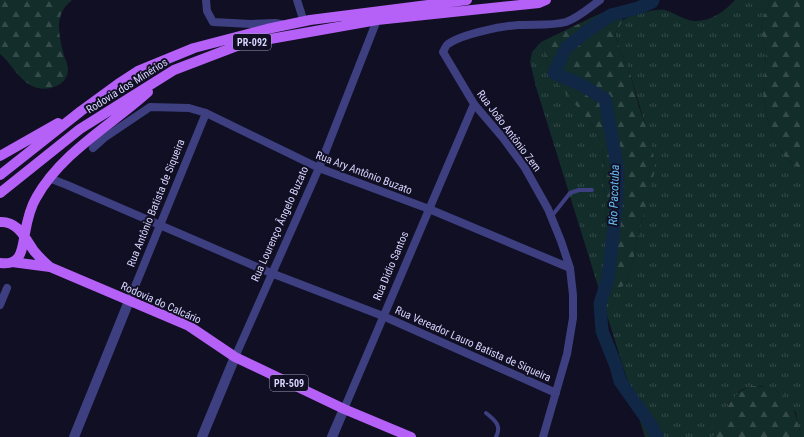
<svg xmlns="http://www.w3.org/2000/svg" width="804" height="437" font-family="'Roboto Condensed',sans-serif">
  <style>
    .grass { fill: url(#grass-tufts) }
    .forest { fill: url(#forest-firs) }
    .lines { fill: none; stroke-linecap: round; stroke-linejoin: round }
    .river { stroke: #102846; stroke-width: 13 }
    .service { stroke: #3d3f80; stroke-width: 4 }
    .minor { stroke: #3d3f80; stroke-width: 8 }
    .tertiary { stroke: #3d3f80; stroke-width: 10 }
    .primary { stroke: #b561f7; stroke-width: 10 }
    .labels { text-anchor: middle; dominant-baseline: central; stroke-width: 4; stroke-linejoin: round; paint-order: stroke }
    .shield { fill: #110f23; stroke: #9b99bc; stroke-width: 1 }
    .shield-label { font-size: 10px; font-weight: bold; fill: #d6d4fd }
    .street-label { font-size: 11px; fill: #d6d4fd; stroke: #110f23 }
    .water-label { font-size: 12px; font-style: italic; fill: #67bef7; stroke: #110f23 }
  </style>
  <defs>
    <pattern id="grass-tufts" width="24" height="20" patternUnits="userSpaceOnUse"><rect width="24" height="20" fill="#132d2a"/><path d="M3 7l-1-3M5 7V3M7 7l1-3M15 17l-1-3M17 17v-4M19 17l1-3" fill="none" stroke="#354b4a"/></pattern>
    <pattern id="forest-firs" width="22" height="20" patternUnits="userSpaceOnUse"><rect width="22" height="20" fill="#132d2a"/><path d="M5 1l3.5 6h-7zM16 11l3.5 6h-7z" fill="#354b4a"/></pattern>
  </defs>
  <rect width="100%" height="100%" fill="#110f23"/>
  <path class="grass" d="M735,0H771L763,17L761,31L766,51L763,97L768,121L774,139L784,156L804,173V437H801L796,413L778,392L762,386H751L741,390L729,403L719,429L713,437H645L536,87L530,62L532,52L541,42L550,69L592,124L598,135L602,147L604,165L607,266L619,289L627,283L633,262L638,236L643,217L653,152L630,73L620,50L615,34C618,30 620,23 623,20C629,15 657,8 665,10C675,13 683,20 694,21C710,22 725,11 735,0Z"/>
  <path class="forest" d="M0,0H72C53,15 59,35 64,56C66,60 68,66 68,70C67,88 43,93 30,85C17,77 11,63 0,54Z
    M771,0H804V173L784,156L774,139L768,121L763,97L766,51L761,31L763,17Z
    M611,10L618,13L623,20L615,34L620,50L630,73L639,107L647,130L653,152L655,170L638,236L633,262L627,283L619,289L613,284L607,266L604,165L602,147L598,135L592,124L558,84L550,69L541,42L599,14Z
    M751,386C786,385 796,407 801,437H713C728,416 723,397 751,386Z"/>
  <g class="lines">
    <path class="river" d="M653,0L652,2L638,8L611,15L586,32L566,48L554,73L580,84L605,99L618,171L616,210L611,251L608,278L600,304L602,331L616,366L620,381L651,425L657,437"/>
    <path class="service" d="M551,217L570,193L579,190H592
      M486,413C495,420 502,426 496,437"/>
    <path class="minor" d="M206,0L207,11L213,22L251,24L275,23L281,24
      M297,0L304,22
      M93,148L104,138L150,107L189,108L206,113L319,168L429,209L570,268
      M49,178L67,185L271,273L383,316L556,393
      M129,301L206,113
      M0,305L7,288
      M235,357L319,168L377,20
      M344,409L474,104
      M543,437L567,354L573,318V295L570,268L561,241L548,209L525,168L503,138L474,104L443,52C445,49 445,46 448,44C462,34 502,26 519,25C535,24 551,26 566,22C578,18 589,8 600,0"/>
    <path class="tertiary" d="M74,437L129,301
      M202,437L235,357
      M332,437L344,409"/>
    <path class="primary" d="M0,156L58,123
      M0,175L81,111L118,84L138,71L194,48L267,29L310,20L467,0
      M0,193L80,129L174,70L242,44L377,20L539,3L546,0
      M0,222C18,221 25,238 34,251C39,257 44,262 50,267
      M12,262L50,267L189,326L235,357L344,409L411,437
      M0,263C22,266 22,249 25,233C27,222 30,208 36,198C61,153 110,126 148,92"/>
  </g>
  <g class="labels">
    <g class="shield">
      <rect x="233" y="34" width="38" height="16" rx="3"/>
      <rect x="270" y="375" width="38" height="16" rx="3"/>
    </g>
    <g class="shield-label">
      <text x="252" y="42">PR-092</text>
      <text x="289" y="383">PR-509</text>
    </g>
    <g class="street-label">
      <text transform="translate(127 86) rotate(-32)">Rodovia dos Minérios</text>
      <text transform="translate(509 131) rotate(53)">Rua João Antônio Zem</text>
      <text transform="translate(364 173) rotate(21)">Rua Ary Antônio Buzato</text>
      <text transform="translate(156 203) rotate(-68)">Rua Antônio Batista de Siqueira</text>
      <text transform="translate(280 224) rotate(-66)">Rua Lourenço Ângelo Buzato</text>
      <text transform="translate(391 266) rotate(-67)">Rua Didio Santos</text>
      <text transform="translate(161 303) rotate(24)">Rodovia do Calcário</text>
      <text transform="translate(473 344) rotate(24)">Rua Vereador Lauro Batista de Siqueira</text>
    </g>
    <g class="water-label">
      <text transform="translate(614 195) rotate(-88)">Rio Pacotuba</text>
    </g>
  </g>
</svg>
